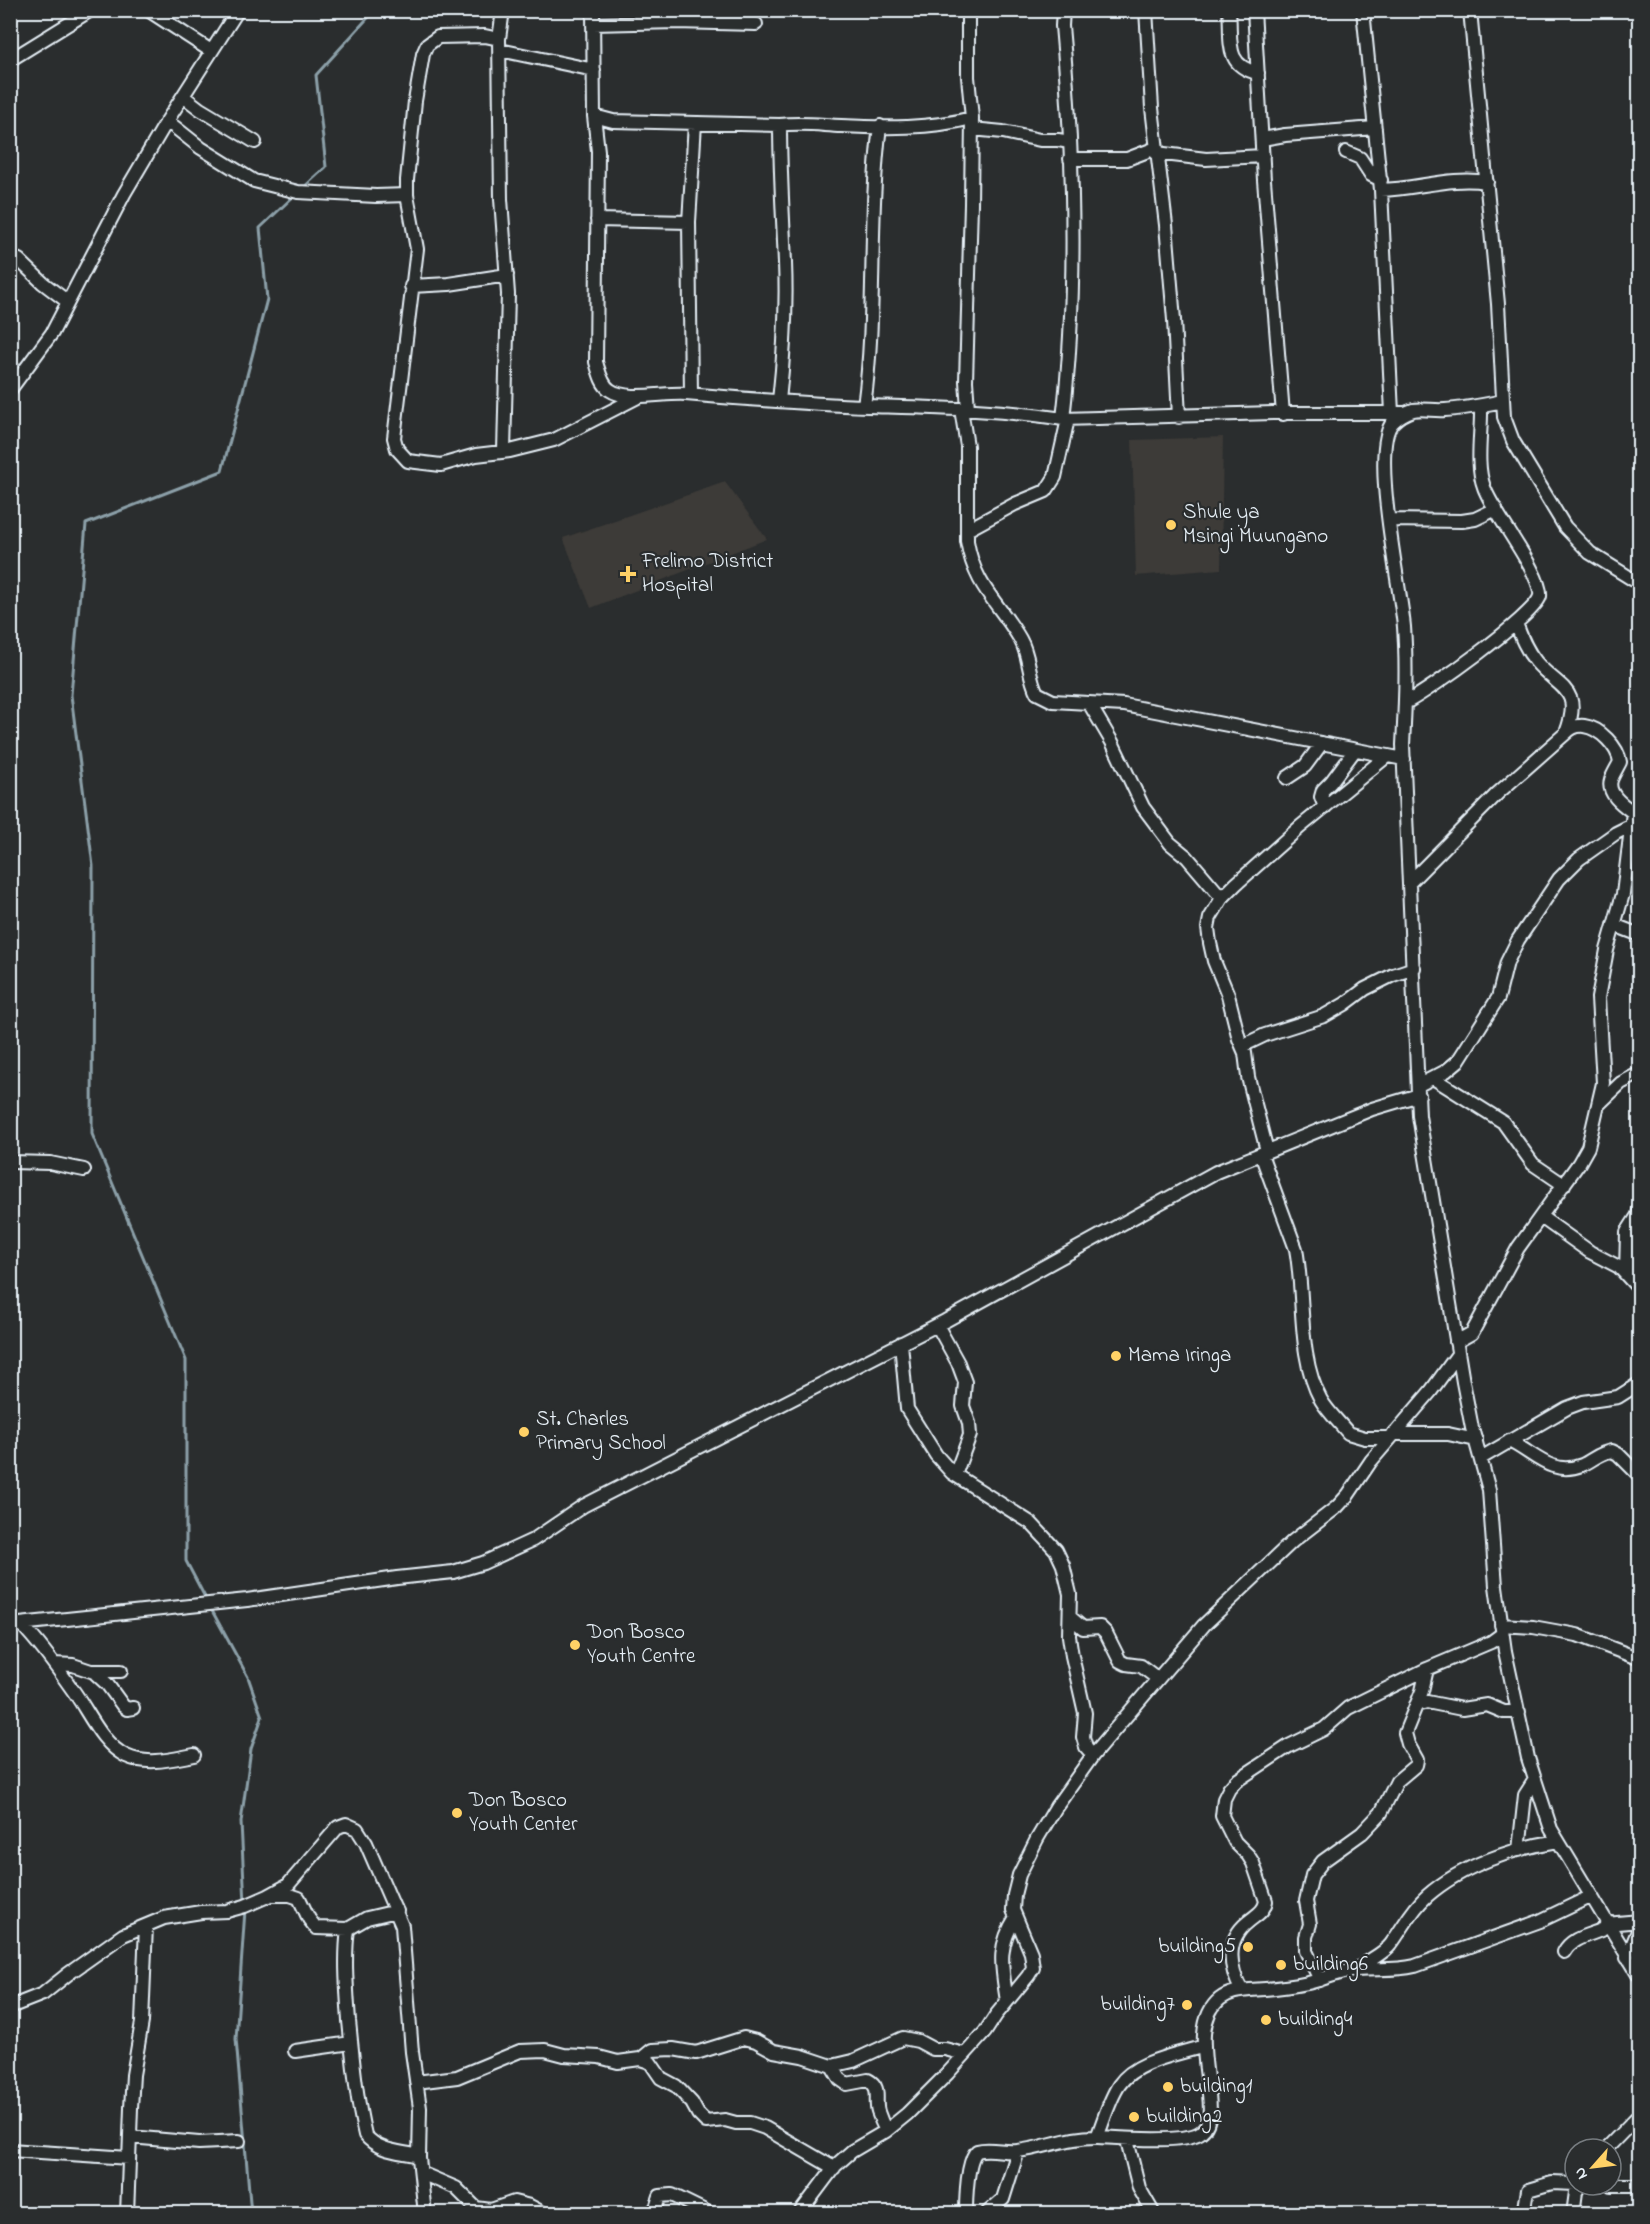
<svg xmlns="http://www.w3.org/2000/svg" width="1650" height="2224" font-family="'Indie Flower',sans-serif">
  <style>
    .built { fill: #3c3a37 }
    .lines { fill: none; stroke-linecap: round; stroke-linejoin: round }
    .stream { stroke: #8ca0a9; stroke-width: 3 }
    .minor-casing { stroke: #e8f1f8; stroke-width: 16 }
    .minor { stroke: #2a2d2e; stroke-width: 12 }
    .poi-dot { fill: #ffd166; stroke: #2a2d2e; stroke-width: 2 }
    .labels { text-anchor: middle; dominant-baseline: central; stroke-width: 4.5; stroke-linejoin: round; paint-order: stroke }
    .poi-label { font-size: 21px; fill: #e8f1f8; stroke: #2a2d2e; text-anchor: start }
  </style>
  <rect width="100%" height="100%" fill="#2a2d2e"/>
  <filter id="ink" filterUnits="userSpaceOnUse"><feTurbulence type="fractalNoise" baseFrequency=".0167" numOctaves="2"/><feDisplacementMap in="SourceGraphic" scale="12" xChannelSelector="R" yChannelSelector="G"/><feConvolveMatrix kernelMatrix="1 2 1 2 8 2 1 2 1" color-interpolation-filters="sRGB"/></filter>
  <g filter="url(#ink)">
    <path class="built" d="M1223,437L1221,569L1136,576L1132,440Z
      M725,482L767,539L591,608L563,538Z"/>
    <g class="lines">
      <path class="stream" d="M303,188L326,167L316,75L375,10
        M207,1601L186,1561V1360L92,1134L93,866L71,695L86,524L222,471L267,299L260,228L296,194
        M210,1607L248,1677L262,1717L251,1749L241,1822L245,1904
        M245,1910L236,2039L251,2214"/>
      <g class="minor-casing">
        <path id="minor" d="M148,10L211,51
          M503,10L499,39L501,199L508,294L504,451
          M593,10L594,116L598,151L596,362C599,371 601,384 610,390C627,402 666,392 686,394C746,399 807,404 868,406C933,408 998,409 1063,419L1273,413H1405
          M968,10V77L972,118L971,204L966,381L968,409
          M1146,10L1152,108L1166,225L1174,320L1179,417
          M1229,10C1232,39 1223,66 1258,73
          M1254,10L1264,180L1283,414
          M1363,10L1381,190L1392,413
          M1470,10L1498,304L1504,417L1513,441L1565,527L1590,553L1640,584
          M593,24L676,22L756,24
          M499,39L485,36L438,37L427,45L423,54L415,101L407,180V195L417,249L394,438L397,449L408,461L441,465L476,455L510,451L554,440L640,396
          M500,50L594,70
          M10,60L91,10
          M183,96L200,109L255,142
          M594,116L613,121L780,125C800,122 820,125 841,126C884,128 930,129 972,118
          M167,121L201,148L254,181L298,192L376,196L407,195
          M972,129L1003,132L1040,140H1058L1070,142
          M1262,139L1285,135L1375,128
          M1346,152L1360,158L1371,175L1381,180
          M1156,153L1206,159L1263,156
          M1070,159H1127L1156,148
          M1381,190C1418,189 1451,176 1487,182
          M597,220L689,222
          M10,256L19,260L43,283L68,302
          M411,286L449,284L507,275
          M10,390L52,333L124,194L167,121L238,10
          M691,394L689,222L695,123
          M779,401C784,355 787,309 785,263C783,216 780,171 780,125
          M1503,401C1483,405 1464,409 1445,410C1434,411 1423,408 1413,410C1407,412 1398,417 1393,422C1369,447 1401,589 1404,627C1407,667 1405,706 1403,745L1419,1116L1463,1382L1472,1428L1489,1490L1496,1586L1505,1651L1528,1758L1551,1829L1640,1977
          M864,406C877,313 868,219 880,126
          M961,409L967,446V541C975,588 998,601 1020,639C1030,656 1028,676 1037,693L1053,701L1124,705L1404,759
          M1063,419C1078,289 1074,156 1062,26L1063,10
          M1389,520L1462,521L1475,519L1496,509
          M967,530L1015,504L1046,491L1055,477L1068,419
          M1516,623C1521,637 1526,650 1536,662C1560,690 1583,688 1566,733
          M1089,703L1112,742L1143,807L1170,843L1187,857L1222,898
          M1405,703C1426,693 1536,615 1540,596C1543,575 1492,512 1484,487C1475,463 1482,432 1481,406
          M1287,778L1305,766L1322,743
          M1325,807L1321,797L1323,790L1331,782L1355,750
          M1409,883L1498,793L1566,733C1570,729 1577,725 1584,726C1600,728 1618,747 1620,762C1617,768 1613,774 1611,780C1606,796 1628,808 1639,817
          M1614,925L1640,935
          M1242,1046L1265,1035L1324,1016L1345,1004L1365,989L1393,975L1414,968
          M1433,1078L1503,1122L1533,1164L1564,1185
          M1419,1085L1446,1071L1458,1061L1498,998L1507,962L1518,940L1559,879L1579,859L1616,833L1632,825
          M1599,1104L1621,1083L1640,1073
          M1267,1151L1248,1077L1245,1053L1239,1039L1228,995L1214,961L1210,943L1208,928L1210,918L1222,898L1236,884L1300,827L1387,756
          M1261,1154L1296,1249C1305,1297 1297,1356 1321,1400C1328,1412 1339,1422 1348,1433L1365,1438H1390
          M10,1162L50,1163L84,1170
          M1541,1217L1590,1252L1619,1267L1640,1290
          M1626,1273L1627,1232L1638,1215L1640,1206
          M937,1325L958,1363L965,1382L963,1406L969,1423L970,1435L955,1475
          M1456,1342L1472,1333L1518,1248L1579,1163L1588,1147L1603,1083L1598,998L1607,950L1623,894L1633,812
          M901,1343L907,1409L936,1455L952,1473L1031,1523L1056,1550L1063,1565L1070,1594L1069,1636L1072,1656L1085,1713L1083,1737L1086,1747L1093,1755
          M1393,1434H1448L1476,1440
          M1509,1441C1533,1452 1551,1477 1582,1465C1592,1461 1600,1452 1612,1451L1618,1454L1640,1476
          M1481,1458L1567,1408L1583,1402L1618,1397L1640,1383
          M1070,1617L1083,1628L1100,1627L1106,1633L1120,1661L1126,1664L1141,1666L1158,1679
          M21,1624C40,1644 56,1666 72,1689C88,1710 101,1744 126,1756C148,1766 172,1759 194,1755
          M10,1625L247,1600L397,1578L453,1572L483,1563L533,1540L583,1506L945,1321L1216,1172L1372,1109L1419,1095
          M1501,1625L1533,1627L1577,1635L1640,1659
          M54,1664L73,1665L94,1672L107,1684L123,1706L127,1709L133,1708
          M92,1671H121
          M1416,1705L1427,1702L1462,1709L1487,1705L1504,1712H1519
          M1519,1850L1525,1795L1534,1781
          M273,1895H290L299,1898L309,1919L316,1928L348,1929
          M397,1911L367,1918L348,1929C344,1960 347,1990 349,2021C353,2059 356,2097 365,2135C379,2152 399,2151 419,2156
          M1606,1924L1640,1921
          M1564,1952C1572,1936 1593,1935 1608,1927
          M1627,1958L1640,1926
          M1358,1969C1367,1961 1385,1953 1391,1944C1403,1928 1411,1910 1427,1896C1461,1866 1513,1848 1558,1841
          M1320,1980L1306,1951V1937L1310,1924L1306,1901L1312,1875L1323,1861L1362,1833L1381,1813L1397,1781L1416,1765L1417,1760L1408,1744L1405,1733L1422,1691L1427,1669
          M1242,1991C1229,1968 1225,1940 1248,1922C1256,1915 1264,1912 1266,1901L1253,1863L1248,1855L1235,1842L1222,1816L1224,1799L1229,1789L1236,1781L1289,1746L1324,1729L1348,1708L1427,1669L1491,1642L1502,1634
          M1007,2001C1002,1968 996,1948 1016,1917
          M10,2007L43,1994L68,1974L123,1935L164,1918L201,1912L227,1911L245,1906L268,1896L288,1885L338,1827L346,1824L357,1829L366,1843L402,1926L412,2052L420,2108L419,2158L425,2214
          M295,2051L351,2043
          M641,2059L652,2050L673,2049L696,2053L744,2038L756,2041L774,2051L802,2056L832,2066L853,2061L903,2038L918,2041L933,2049H945L964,2054
          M832,2066L840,2079L847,2084L868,2080C882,2087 874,2100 878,2112C880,2118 883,2125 886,2131
          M416,2082L457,2077L520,2051L545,2050L564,2055L599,2057L618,2062L640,2059L650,2062L661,2078L676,2086L692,2103L698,2114L706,2122L725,2120L736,2123H750L765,2128L834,2168
          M130,2137L199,2143L239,2141
          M1097,2137C1104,2120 1109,2100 1119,2085C1136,2060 1177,2055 1204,2046
          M1127,2140L1139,2188L1154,2214
          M1606,2149L1640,2114
          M10,2150L129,2158
          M421,2173L456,2188L476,2208L491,2210L514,2202L530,2206L545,2214
          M1611,2185H1640
          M987,2213L1003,2199L1018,2151
          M127,2214L131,2108L133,2075L142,2022L146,1926
          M649,2214L656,2208L660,2196L672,2195L711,2214
          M799,2214L835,2166L852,2151L886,2131L907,2114L948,2073L985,2032L996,2015L1028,1976L1033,1968L1031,1953L1013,1910L1014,1895L1019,1875L1037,1839L1056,1807L1093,1755L1204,1625L1293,1541L1337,1507L1348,1495L1371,1461L1431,1391L1458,1354
          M966,2214C966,2199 967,2160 977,2151C991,2147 1004,2153 1018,2151C1044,2148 1071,2136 1098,2137C1119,2138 1186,2144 1201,2132C1228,2112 1181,2031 1220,1999C1229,1992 1239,1991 1250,1990C1269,1989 1289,1987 1308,1983C1325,1979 1340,1971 1356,1970C1377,1968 1394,1971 1415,1966L1540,1921L1590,1897
          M1524,2214L1528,2190L1552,2183L1575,2184
          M1573,2214L1576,2192L1580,2185"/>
      </g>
      <use href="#minor" class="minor"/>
    </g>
  </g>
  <g class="poi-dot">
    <circle cx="1171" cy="525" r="6"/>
    <path d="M625 565h6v6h6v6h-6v6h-6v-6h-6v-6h6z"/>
    <circle cx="1116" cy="1356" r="6"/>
    <circle cx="524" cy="1432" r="6"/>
    <circle cx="575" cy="1645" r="6"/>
    <circle cx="457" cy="1813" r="6"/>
    <circle cx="1248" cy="1947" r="6"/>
    <circle cx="1281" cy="1965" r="6"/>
    <circle cx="1187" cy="2005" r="6"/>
    <circle cx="1266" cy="2020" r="6"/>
    <circle cx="1168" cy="2087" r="6"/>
    <circle cx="1134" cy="2117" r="6"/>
  </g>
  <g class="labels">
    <g class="poi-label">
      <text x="1183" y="513">Shule ya<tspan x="1183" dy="24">Msingi Muungano</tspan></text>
      <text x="642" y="562">Frelimo District<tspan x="642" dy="24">Hospital</tspan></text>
      <text x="1128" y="1356">Mama Iringa</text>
      <text x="536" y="1420">St. Charles<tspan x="536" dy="24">Primary School</tspan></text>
      <text x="587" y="1633">Don Bosco<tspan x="587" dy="24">Youth Centre</tspan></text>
      <text x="469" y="1801">Don Bosco<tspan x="469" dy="24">Youth Center</tspan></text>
      <text x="1236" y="1947" text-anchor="end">building5</text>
      <text x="1293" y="1965">building6</text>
      <text x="1175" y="2005" text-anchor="end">building7</text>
      <text x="1278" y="2020">building4</text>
      <text x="1180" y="2087">building1</text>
      <text x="1146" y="2117">building2</text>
    </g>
  </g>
  <rect width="1650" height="2224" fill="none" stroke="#2a2d2e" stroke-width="36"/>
  <rect x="18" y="18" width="1614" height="2188" fill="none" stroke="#e8f1f8" stroke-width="2" filter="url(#ink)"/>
  <g transform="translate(1593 2167) rotate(242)"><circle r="28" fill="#2a2d2e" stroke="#767b7f" stroke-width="1.5"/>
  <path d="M0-4.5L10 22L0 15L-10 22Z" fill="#ffd166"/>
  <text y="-9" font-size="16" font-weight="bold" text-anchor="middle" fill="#e8f1f8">N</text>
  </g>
</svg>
